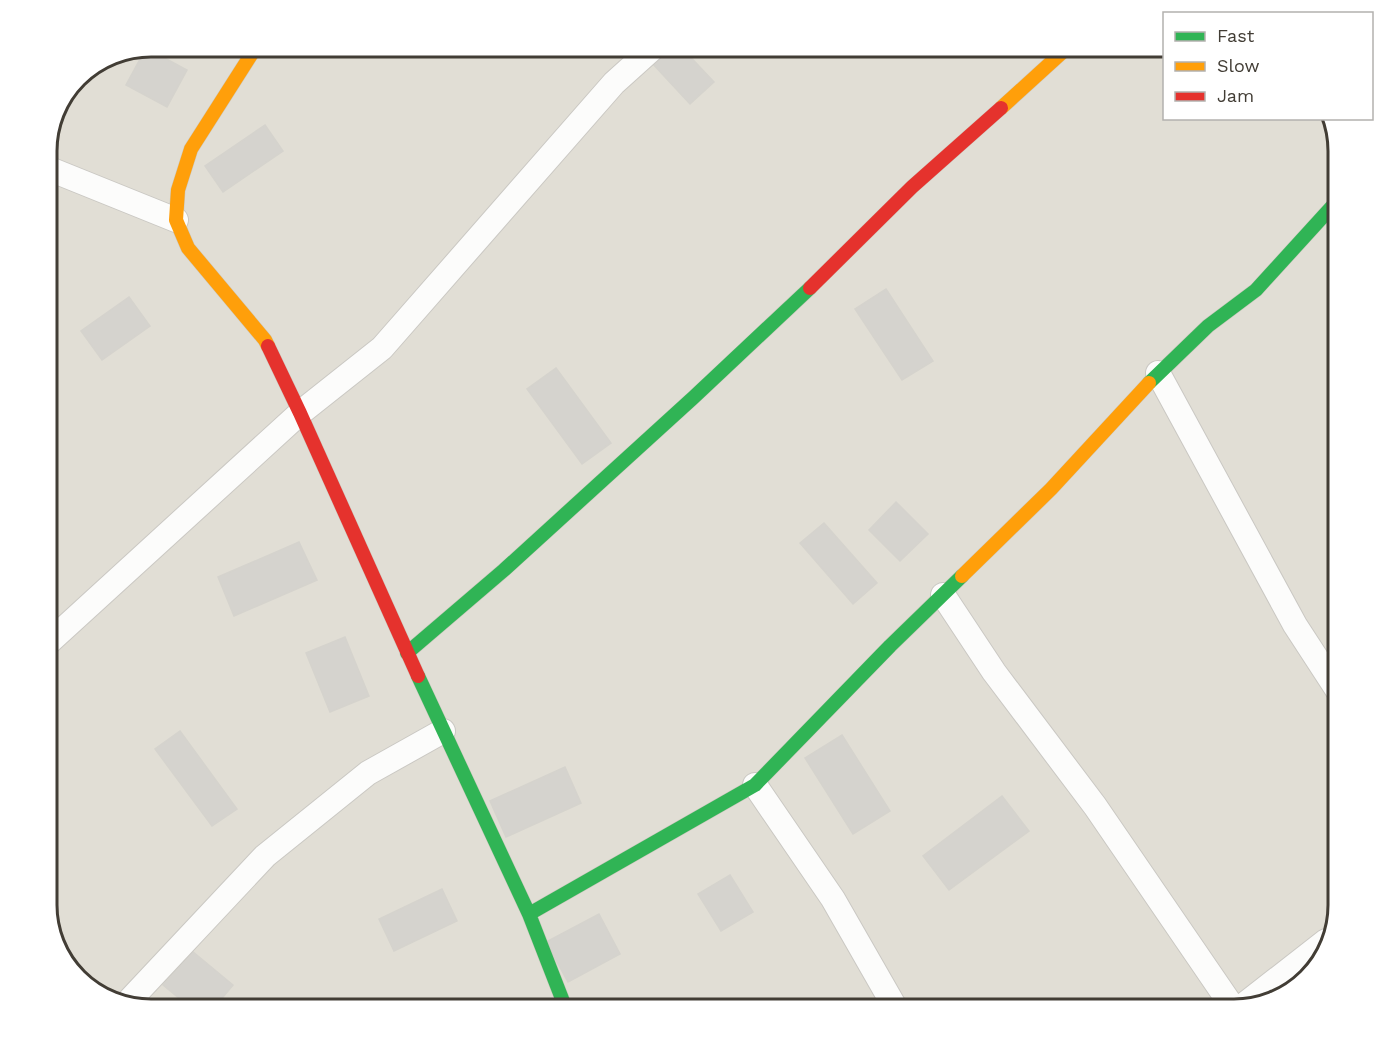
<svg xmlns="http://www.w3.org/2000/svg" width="1385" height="1056" font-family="'Work Sans',sans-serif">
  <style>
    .residential { fill: #e1ded5 }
    .building { fill: #d5d3ce; stroke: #d5d3cd; stroke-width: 1.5 }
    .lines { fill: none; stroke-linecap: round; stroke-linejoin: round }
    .street-casing { stroke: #cac8c3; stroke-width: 26 }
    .fast-casing { stroke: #ccc8be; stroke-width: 15 }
    .slow-casing { stroke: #ccc8be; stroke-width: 15 }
    .jam-casing { stroke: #ccc8be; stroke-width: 15 }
    .street { stroke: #fcfcfb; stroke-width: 24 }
    .fast { stroke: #30b455; stroke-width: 14 }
    .slow { stroke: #ff9f0a; stroke-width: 14 }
    .jam { stroke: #e5322d; stroke-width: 14 }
    .rim { fill: none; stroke: #423d35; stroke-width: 3 }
  </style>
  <rect width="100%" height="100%" fill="#edece7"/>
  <path class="residential" d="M151,47H1164V118L1331,119L1338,151V905L1317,969L1280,999L1234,1009H151L87,988L57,951L47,911V144L57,105L82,73Z"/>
  <path class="building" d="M670,47H681L714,82L690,104L652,63Z
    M146,48L187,70L167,107L126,85Z
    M65,95L73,99L56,135L50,133L57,105Z
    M265,125L283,151L223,192L205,166Z
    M886,289L933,361L902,380L855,309Z
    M129,297L150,326L102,360L81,331Z
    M556,368L611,443L582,464L527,389Z
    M896,502L928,534L900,561L869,530Z
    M824,523L877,583L853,604L800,543Z
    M299,542L317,580L234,616L218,577Z
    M345,637L369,696L330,712L306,653Z
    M180,731L237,809L212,826L155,749Z
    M842,735L890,811L853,834L805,758Z
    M565,767L581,803L506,837L490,801Z
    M1002,796L1029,831L949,890L923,856Z
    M730,875L753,912L721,931L698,894Z
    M442,889L457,921L394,951L379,919Z
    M599,914L620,954L568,982L546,942Z
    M192,951L233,985L213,1009H192L163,985Z"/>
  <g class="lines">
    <g class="street-casing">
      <path id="street" d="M47,168L176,220
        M1158,373L1295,625L1338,691
        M943,595L994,672L1095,806L1234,1009
        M47,644L300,413L382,348L614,83L654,47
        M755,785L833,899L896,1009
        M128,1002L265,856L368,773L443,731
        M1240,1008L1326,941"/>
    </g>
    <g class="fast-casing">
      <path id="fast" d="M1149,383L1208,326L1256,290L1338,200
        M407,653L504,570L694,397L810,288
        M418,676L529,914L566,1009
        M529,914L755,785L890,646L962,576"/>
    </g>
    <g class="slow-casing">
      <path id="slow" d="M256,47L191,149L178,190L176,220L188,248L265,340L268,346
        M1001,108L1068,47
        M962,576L1051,489L1149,383"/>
    </g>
    <g class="jam-casing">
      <path id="jam" d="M810,288L912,187L1001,108
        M268,346L300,413L418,676"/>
    </g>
    <use href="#street" class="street"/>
    <use href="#fast" class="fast"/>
    <use href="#slow" class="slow"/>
    <use href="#jam" class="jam"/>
  </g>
  <path d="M0 0H1385V1056H0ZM151 57H1234A94 94 0 0 1 1328 151V905A94 94 0 0 1 1234 999H151A94 94 0 0 1 57 905V151A94 94 0 0 1 151 57Z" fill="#fff" fill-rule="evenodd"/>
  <path class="rim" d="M151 57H1234A94 94 0 0 1 1328 151V905A94 94 0 0 1 1234 999H151A94 94 0 0 1 57 905V151A94 94 0 0 1 151 57Z"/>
  <rect x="1163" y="12" width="210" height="108" fill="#ffffff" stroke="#b3b1ae" stroke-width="1.5"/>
  <rect x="1175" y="32" width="30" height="9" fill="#30b455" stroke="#b3b1ae" stroke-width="1.5"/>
  <text x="1217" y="42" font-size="18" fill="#423d35">Fast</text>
  <rect x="1175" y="62" width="30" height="9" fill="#ff9f0a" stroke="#b3b1ae" stroke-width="1.5"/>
  <text x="1217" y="72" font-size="18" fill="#423d35">Slow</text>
  <rect x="1175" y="92" width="30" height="9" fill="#e5322d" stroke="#b3b1ae" stroke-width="1.5"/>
  <text x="1217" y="102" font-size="18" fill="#423d35">Jam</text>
</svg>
